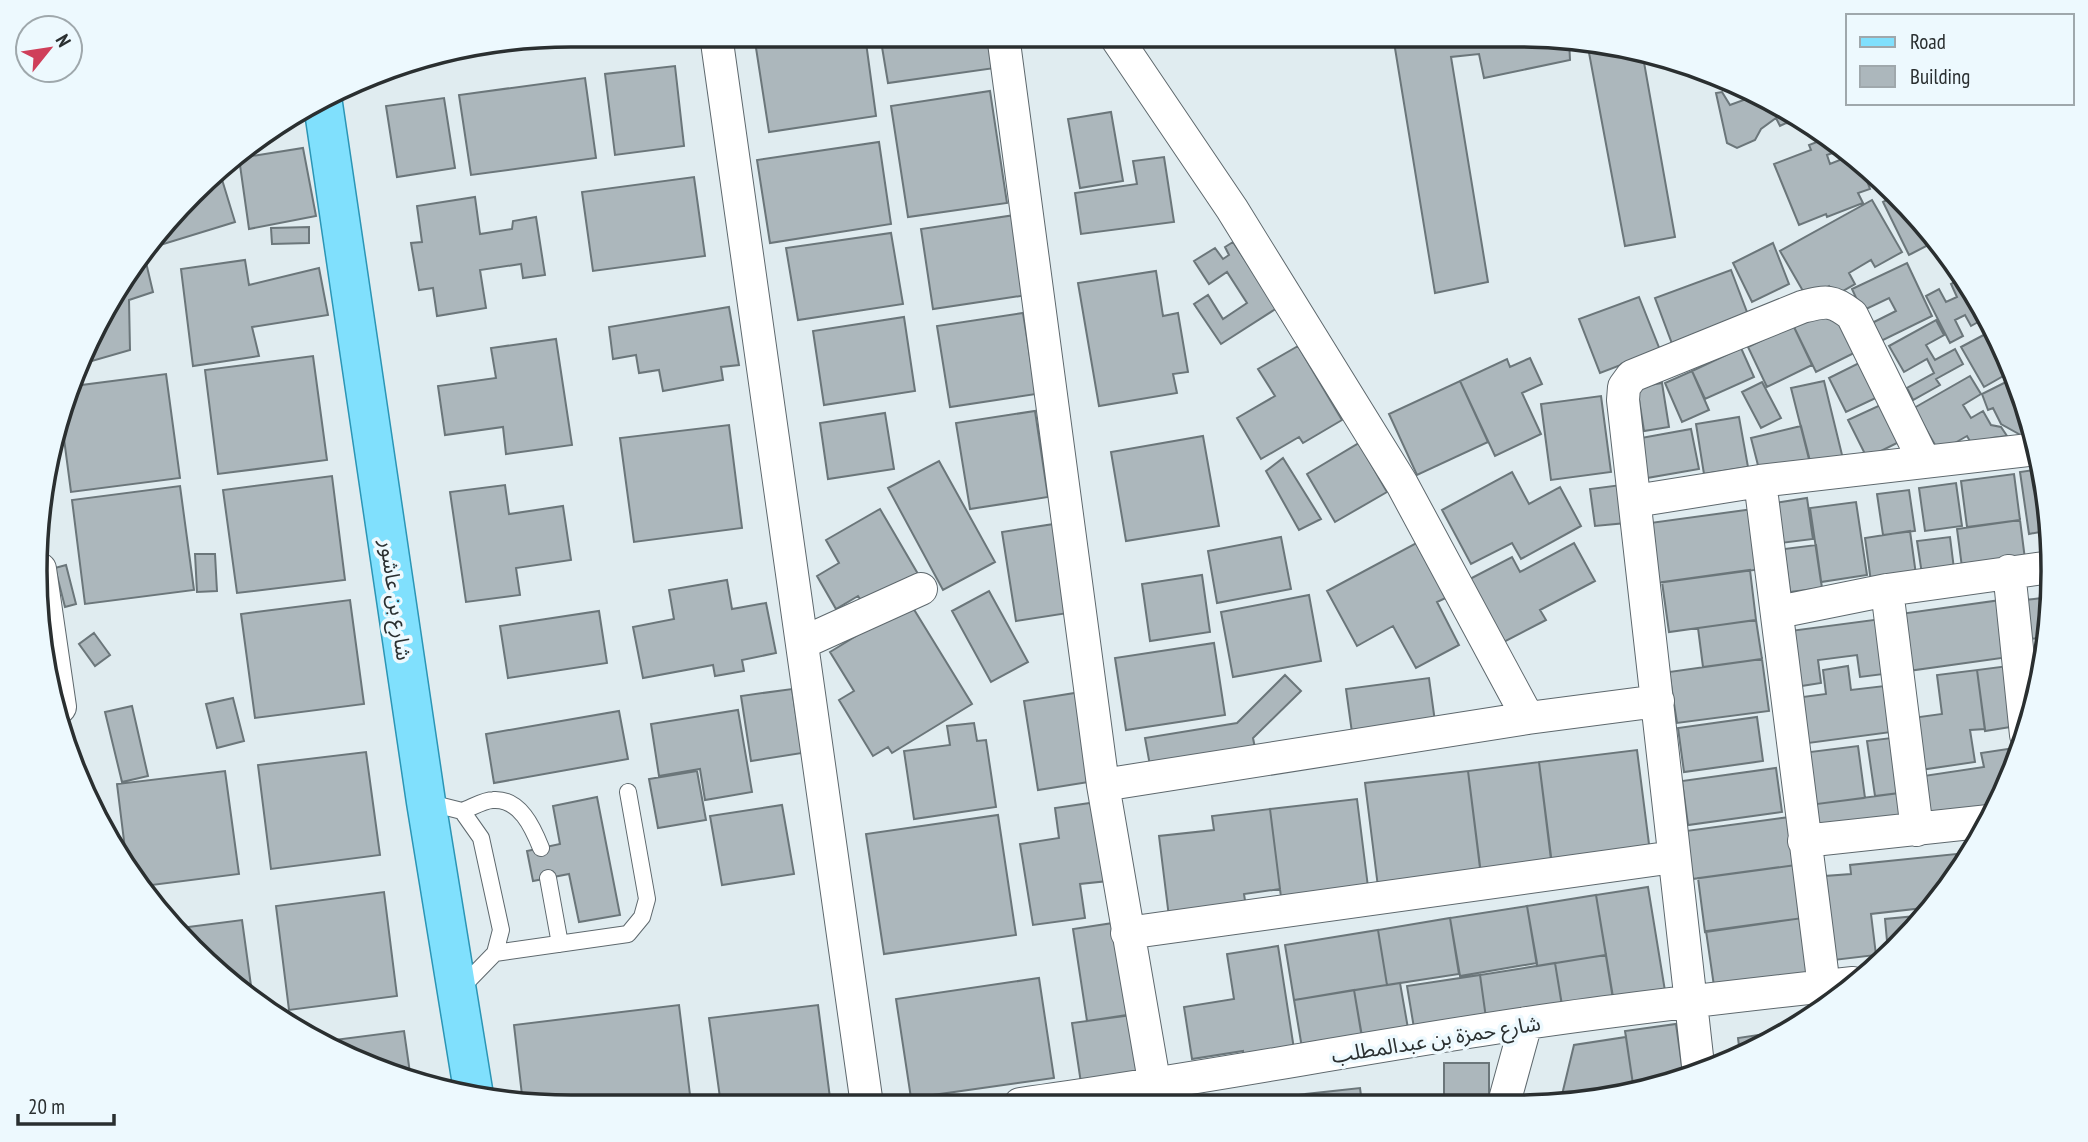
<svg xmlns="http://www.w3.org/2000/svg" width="2088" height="1142" font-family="'PT Sans Narrow','Noto Sans Arabic',sans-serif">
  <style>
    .building { fill: #acb7bc; stroke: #6b767a; stroke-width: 2 }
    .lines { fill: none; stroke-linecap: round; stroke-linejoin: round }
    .lane-casing { stroke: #5e686d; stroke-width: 18 }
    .street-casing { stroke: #5e686d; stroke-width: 34 }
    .primary-casing { stroke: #2b95b5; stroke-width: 41 }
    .lane { stroke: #fff; stroke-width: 16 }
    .street { stroke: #fff; stroke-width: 32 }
    .primary { stroke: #80e0fd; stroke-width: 38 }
    .labels { text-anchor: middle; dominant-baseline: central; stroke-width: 7; stroke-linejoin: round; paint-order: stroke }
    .street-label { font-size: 21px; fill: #2a2f30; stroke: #edf9fe }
    .rim { fill: none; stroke: #2a2f30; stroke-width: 3.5 }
  </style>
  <rect width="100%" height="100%" fill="#e0ecf0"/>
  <path class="building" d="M754,35H865L876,116L769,132Z
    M880,35H990L995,68L888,83Z
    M1393,36H1552L1569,39L1570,60L1484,78L1479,54L1451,57L1488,282L1435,293Z
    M1587,42L1642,51L1675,237L1625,246Z
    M675,66L684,146L615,155L605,74Z
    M585,78L596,158L471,175L459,95Z
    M990,91L1007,203L908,217L891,106Z
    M1722,92L1730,105L1757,95L1785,107L1808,123L1809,126L1786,123L1780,126L1776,118L1761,129L1755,140L1737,148L1727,143L1716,93Z
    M444,98L455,168L397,177L386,106Z
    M1111,112L1123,181L1080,188L1068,119Z
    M1827,138L1833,153L1827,155L1830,164L1840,160L1833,143L1835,142L1870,168L1878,176L1867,181L1870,189L1858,193L1863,203L1827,217L1826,214L1799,225L1774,164L1811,150L1809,145Z
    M879,142L891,224L770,243L757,160Z
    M303,148L316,216L249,229L239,158Z
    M1164,157L1174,222L1081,234L1075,193L1137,184L1133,161Z
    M220,173L235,222L157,246L156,241Z
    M694,177L705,256L593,271L582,192Z
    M1896,195L1938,240L1909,255L1883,202Z
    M475,197L480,234L512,229L513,221L536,217L545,275L523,278L521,264L480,270L486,308L437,316L433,288L419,290L411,243L422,242L417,206Z
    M1872,200L1902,252L1875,267L1871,260L1849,273L1855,284L1834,296L1829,286L1807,298L1780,251Z
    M1015,215L1027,295L933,309L921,229Z
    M309,227V243L272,244L271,228Z
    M891,233L903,304L798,320L786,248Z
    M1233,242L1277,308L1221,344L1194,304L1208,295L1223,319L1247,303L1227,272L1209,284L1194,261L1215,248L1223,259L1229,255L1225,247Z
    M1773,243L1789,284L1752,302L1733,263Z
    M144,254L153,292L129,300L130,350L85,363L125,274Z
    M245,260L249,285L319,268L328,315L252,327L259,356L193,366L181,269Z
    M1907,263L1932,316L1877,343L1868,325L1896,311L1889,298L1862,311L1852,289Z
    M1731,270L1750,320L1674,349L1655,298Z
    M1156,271L1163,316L1178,313L1188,372L1173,374L1177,393L1099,406L1078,283Z
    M1962,278L1979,311L1982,309L1987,317L1971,326L1965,315L1955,320L1963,336L1950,343L1926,296L1939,289L1946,302L1957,297L1951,284Z
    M1639,297L1660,350L1600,373L1579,319Z
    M1831,306L1854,353L1816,372L1793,325Z
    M729,307L739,365L721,367L723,380L663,391L659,370L639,373L636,355L613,359L609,327Z
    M1023,313L1036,394L950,407L937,326Z
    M904,317L915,391L824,405L813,331Z
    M1936,320L1944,335L1926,345L1935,360L1955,349L1963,364L1936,379L1940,385L1913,400L1907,388L1934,373L1927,359L1904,372L1889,346Z
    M1793,325L1812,365L1767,387L1748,347Z
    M1995,329L2012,371L1984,387L1961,347Z
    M556,339L572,445L506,454L503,427L445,435L438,386L496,378L491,348Z
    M1298,346L1342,420L1303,443L1299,437L1261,459L1237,418L1275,396L1258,369Z
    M1741,348L1754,377L1705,399L1692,371Z
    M313,356L327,460L218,474L205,370Z
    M1530,358L1542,384L1522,393L1541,434L1495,456L1460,381L1507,359L1510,367Z
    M1863,361L1880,396L1846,412L1829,378Z
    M1692,371L1709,410L1682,422L1665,383Z
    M166,374L180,478L71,492L61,416L74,386Z
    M1970,376L1981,394L1963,405L1971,418L1983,411L1991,425L2001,427L2007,436L1992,438L1974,448L1967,436L1939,452L1914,408Z
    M2014,378L2035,434L2026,438L2001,424L1993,408L1988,410L1982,394Z
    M1460,381L1488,442L1417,475L1389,414Z
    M1824,381L1843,459L1811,467L1791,388Z
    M1762,382L1781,418L1761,428L1742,392Z
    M1662,383L1669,427L1644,431L1637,387Z
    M1601,396L1611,472L1551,480L1541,404Z
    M1887,402L1905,439L1867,458L1848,420Z
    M1035,411L1048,497L970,509L956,423Z
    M885,413L894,469L828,479L820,423Z
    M1739,417L1748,467L1704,474L1696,424Z
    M729,425L742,528L634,542L620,438Z
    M1801,426L1810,461L1760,473L1751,438Z
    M1691,429L1699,469L1647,478L1641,438Z
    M1203,436L1219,526L1126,541L1111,452Z
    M1359,443L1387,492L1335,522L1307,474Z
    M1283,458L1321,519L1299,530L1266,471Z
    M939,461L995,562L943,590L888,488Z
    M2041,469L2051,530L2029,534L2020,472Z
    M1512,472L1529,504L1560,487L1581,526L1521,559L1512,543L1471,564L1442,510Z
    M2014,474L2020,520L1967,527L1961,481Z
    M332,476L345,580L237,593L223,490Z
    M1956,483L1962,526L1925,531L1919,488Z
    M505,485L509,514L563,506L571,560L516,568L520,595L466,602L450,492Z
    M1621,485L1626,523L1595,526L1590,489Z
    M180,486L194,590L85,604L72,500Z
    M1909,490L1915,531L1883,535L1877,494Z
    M1807,498L1813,539L1781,543L1775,503Z
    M1856,502L1867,575L1821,582L1810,508Z
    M880,509L918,574L864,605L858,596L836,609L817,576L839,563L826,540Z
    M1753,509L1762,569L1658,583L1650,523Z
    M2020,520L2026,567L1963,575L1957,529Z
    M1054,524L1068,613L1016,621L1002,532Z
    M1910,531L1917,582L1872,589L1865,538Z
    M1281,537L1291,589L1217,603L1208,551Z
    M1950,537L1955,577L1923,581L1917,541Z
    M1422,540L1452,595L1437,602L1459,645L1416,668L1393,626L1357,646L1327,591Z
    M1574,543L1595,581L1540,610L1546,620L1500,644L1466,581L1512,557L1520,572Z
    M1816,545L1822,588L1790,592L1784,549Z
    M195,554H215L217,591L197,592Z
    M66,565L76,604L65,607L55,568Z
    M1750,570L1756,620L1669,632L1662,582Z
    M1202,575L1210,632L1150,641L1142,584Z
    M727,580L732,609L766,603L776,653L742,660L744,671L715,676L713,665L643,678L633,627L674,619L669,590Z
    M989,591L1028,662L991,682L952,611Z
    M1309,595L1321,661L1233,677L1221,612Z
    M2050,597L2049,637L2029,639L2025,600Z
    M350,600L364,704L255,718L241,614Z
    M2001,600L2009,657L1908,671L1900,614Z
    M910,603L972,704L892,753L888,747L873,756L839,700L854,691L830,652Z
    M599,611L607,663L508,678L500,626Z
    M1881,619L1892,673L1860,677L1857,655L1818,660L1821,683L1795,687L1790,631Z
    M1756,620L1762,659L1703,667L1698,628Z
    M94,633L110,655L95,666L79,644Z
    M1214,643L1225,715L1126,730L1115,658Z
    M2045,657L2037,690L2032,658Z
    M1762,659L1769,711L1677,723L1669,672Z
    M1848,666L1851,690L1893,685L1899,731L1801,744L1795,698L1826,694L1823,670Z
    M2008,666L2017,726L1985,731L1977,670Z
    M1977,670L1985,729L1970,730L1975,762L1920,770L1912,718L1942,714L1937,675Z
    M1285,675L1301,691L1253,738L1256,753L1151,771L1145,738L1237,723Z
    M1429,678L1436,729L1353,740L1346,689Z
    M792,689L802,753L751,761L741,696Z
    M1081,692L1095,781L1038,790L1024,701Z
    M233,698L244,741L217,748L206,704Z
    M132,706L148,776L122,782L105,712Z
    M738,710L752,792L705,800L700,769L659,776L651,724Z
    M619,711L628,759L494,783L486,734Z
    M1757,717L1763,761L1684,772L1678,728Z
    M974,723L977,741L986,740L996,807L914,819L904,751L950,745L947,726Z
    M1899,737L1907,792L1875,796L1867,741Z
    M1858,746L1865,798L1809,805L1802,753Z
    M2021,747L1991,816L1924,824L1917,777L1984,767L1981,753Z
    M1637,750L1650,852L1552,864L1539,762Z
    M366,752L380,855L271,869L258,765Z
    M1539,762L1552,868L1481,876L1468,771Z
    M1776,768L1782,812L1688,825L1682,781Z
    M225,771L239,874L144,886L126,857L117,784Z
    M697,771L706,820L658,828L649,779Z
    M1468,771L1481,874L1378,887L1365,783Z
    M1907,792L1911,822L1814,835L1809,805Z
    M597,797L620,915L579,922L569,874L533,881L527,851L560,844L553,806Z
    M1357,799L1368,887L1281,897L1270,809Z
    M1097,802L1108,881L1080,884L1085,918L1033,925L1020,844L1059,838L1055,808Z
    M782,805L794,874L722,885L710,816Z
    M1270,809L1280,889L1244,894L1246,907L1169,917L1159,836L1214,830L1212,816Z
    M998,815L1016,935L884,954L866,834Z
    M1790,817L1796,865L1692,879L1686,831Z
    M1956,854L1958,872L1932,907L1871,914L1876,955L1834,960L1825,876L1851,874L1850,865Z
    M1796,865L1803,918L1705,932L1698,878Z
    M1648,887L1666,997L1614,1005L1596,895Z
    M384,892L397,996L289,1010L276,906Z
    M1596,895L1606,955L1537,966L1527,906Z
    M1527,906L1537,963L1460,976L1450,918Z
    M1927,915L1920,925L1888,952L1885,919Z
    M1450,918L1459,974L1387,985L1378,930Z
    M1803,918L1812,980L1715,993L1706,931Z
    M242,920L252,993L173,929Z
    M1113,923L1127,1015L1087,1021L1073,929Z
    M1378,930L1387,985L1294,1000L1285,945Z
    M1278,946L1294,1049L1243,1057V1051L1192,1059L1184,1007L1234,999L1227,954Z
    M1606,955L1614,1003L1563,1011L1555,963Z
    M1555,963L1562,1006L1486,1018L1480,975Z
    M1480,975L1486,1018L1415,1034L1407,986Z
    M1039,978L1054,1078L911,1098L896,999Z
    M1400,983L1409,1034L1363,1042L1354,990Z
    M1354,990L1362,1038L1302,1048L1294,1000Z
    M679,1005L690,1095L604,1106H536L523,1104L514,1025Z
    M818,1005L830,1098L771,1105H721L709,1018Z
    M1132,1015L1141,1074L1081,1083L1072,1023Z
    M1676,1024L1684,1080L1634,1091L1625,1031Z
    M404,1031L411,1080L319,1042Z
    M1785,1031L1740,1054L1738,1038Z
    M1626,1037L1634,1091L1587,1102L1560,1103L1574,1045Z
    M1444,1063H1489V1103H1375V1098H1444Z
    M1360,1088L1362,1103H1307L1306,1094Z
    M1306,1094L1307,1103L1227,1104Z"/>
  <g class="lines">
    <g class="lane-casing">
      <path id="lane" d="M426,802L462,811L481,838L501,930L495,953L459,990
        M462,811C471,808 484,800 493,800C520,798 533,828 541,848
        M548,878L560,944
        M495,953L628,934L642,917L647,899L628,792"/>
    </g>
    <g class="street-casing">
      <path id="street" d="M716,35L867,1105
        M1003,35L1103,785L1158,1104
        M1115,36L1232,209L1402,484L1528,718
        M1760,481L1824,987
        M1635,501L1760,481L2038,449
        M40,569L60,707
        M2009,571L2026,735
        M1887,590L1917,830
        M1778,612L1887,590L2051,567
        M802,643L921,589
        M1103,785L1528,718L1658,701
        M1804,841L1989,821
        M1127,933L1674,857
        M1699,1074L1623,400L1624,387L1632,376L1802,307C1826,301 1832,299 1852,315L1924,461
        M1504,1103L1526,1023
        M1020,1104C1190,1081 1358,1048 1527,1023C1635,1007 1744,995 1853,983"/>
    </g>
    <g class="primary-casing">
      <path id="primary" d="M323,104L426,802L474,1096"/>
    </g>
    <use href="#lane" class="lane"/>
    <use href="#street" class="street"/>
    <use href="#primary" class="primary"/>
  </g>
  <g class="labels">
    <g class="street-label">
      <text transform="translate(396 600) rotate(82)">شارع بن عاشور</text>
      <text transform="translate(1436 1039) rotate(-9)">شارع حمزة بن عبدالمطلب</text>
    </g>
  </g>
  <path d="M0 0H2088V1142H0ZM571 47H1517A524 524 0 0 1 2041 571V571A524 524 0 0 1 1517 1095H571A524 524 0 0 1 47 571V571A524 524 0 0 1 571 47Z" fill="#edf9fe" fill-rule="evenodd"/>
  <path class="rim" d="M571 47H1517A524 524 0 0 1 2041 571V571A524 524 0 0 1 1517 1095H571A524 524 0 0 1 47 571V571A524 524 0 0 1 571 47Z"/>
  <rect x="1846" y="14" width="228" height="91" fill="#edf9fe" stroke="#9fa8ac" stroke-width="2"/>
  <rect x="1860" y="37" width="35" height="10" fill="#80e0fd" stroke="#9fa8ac" stroke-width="2"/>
  <text x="1910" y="49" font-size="21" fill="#2a2f30">Road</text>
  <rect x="1860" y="66" width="35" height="21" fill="#acb7bc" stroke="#9fa8ac" stroke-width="2"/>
  <text x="1910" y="84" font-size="21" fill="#2a2f30">Building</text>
  <g transform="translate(49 49) rotate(60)"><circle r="33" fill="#edf9fe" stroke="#9fa8ac" stroke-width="2"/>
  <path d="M0-5L12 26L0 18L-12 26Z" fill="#cf3f5a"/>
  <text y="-10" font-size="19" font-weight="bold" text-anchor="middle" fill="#2a2f30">N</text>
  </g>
  <path d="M18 1114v10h96v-10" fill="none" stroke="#2a2f30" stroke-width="3.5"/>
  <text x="28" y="1114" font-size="21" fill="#2a2f30" stroke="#edf9fe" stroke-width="5" paint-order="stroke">20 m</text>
</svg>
